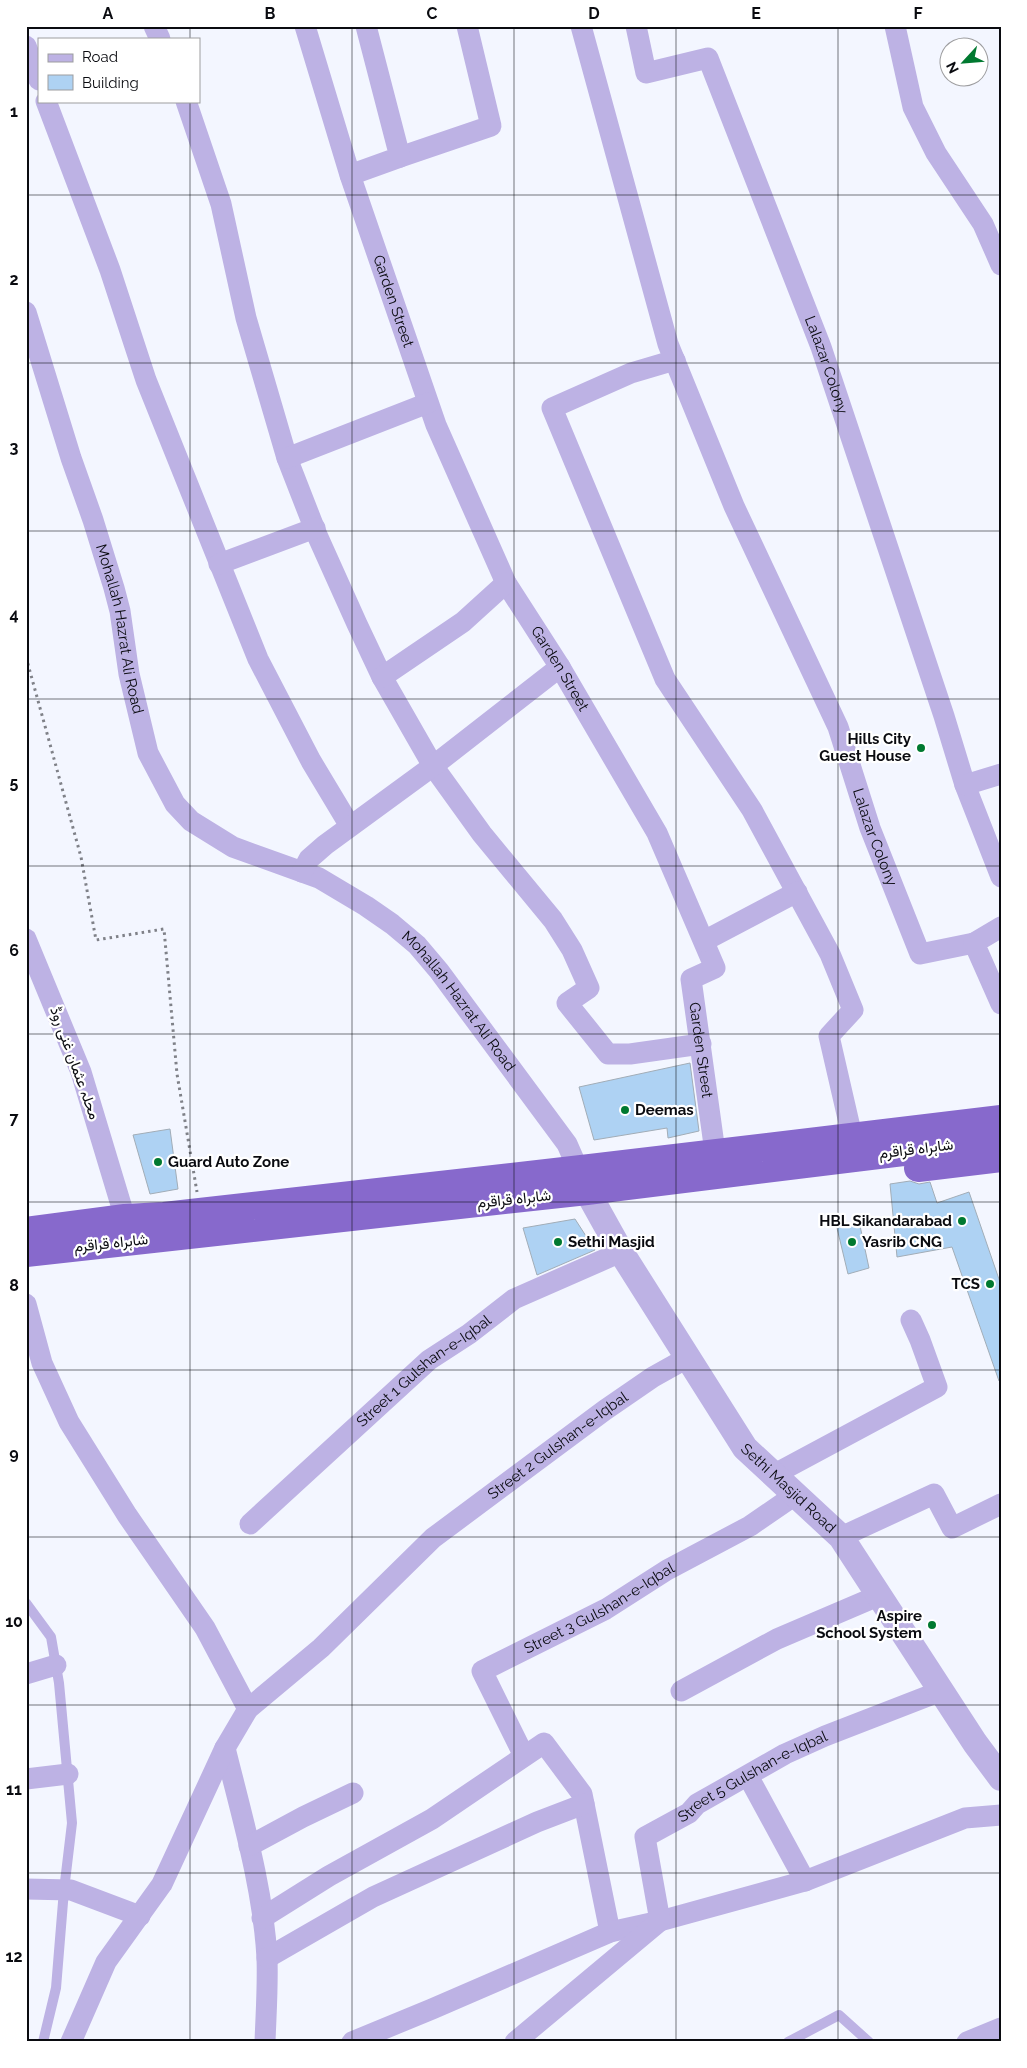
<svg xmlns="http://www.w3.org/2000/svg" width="1027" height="2068" font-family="Raleway,Vazirmatn,sans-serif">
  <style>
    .building { fill: #aed2f3; stroke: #a2adb7 }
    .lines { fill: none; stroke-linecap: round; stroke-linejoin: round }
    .path { stroke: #7f8188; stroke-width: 3; stroke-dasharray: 2.5 4; stroke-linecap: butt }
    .service { stroke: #bdb2e4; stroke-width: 10 }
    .minor { stroke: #bdb2e4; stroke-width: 21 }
    .tertiary { stroke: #bdb2e4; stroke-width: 26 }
    .trunk { stroke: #8769cc; stroke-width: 28 }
    .grid { fill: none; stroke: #0a0b10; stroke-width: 1; stroke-opacity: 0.55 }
    .poi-dot { fill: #007930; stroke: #fff; stroke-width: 2 }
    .labels { text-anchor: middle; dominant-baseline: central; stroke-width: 4.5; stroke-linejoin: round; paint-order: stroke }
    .street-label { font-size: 15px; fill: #0a0b10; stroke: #fff }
    .poi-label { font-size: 15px; font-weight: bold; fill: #0a0b10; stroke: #fff; text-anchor: end }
    .neatline { fill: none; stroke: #0a0b10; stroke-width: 2 }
    .grid-label { font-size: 16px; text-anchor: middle; font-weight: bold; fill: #0a0b10 }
  </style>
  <rect width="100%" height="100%" fill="#f3f6ff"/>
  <path class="building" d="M690,1063L699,1131L668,1138L667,1128L594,1140L579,1087Z
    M170,1129L178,1189L150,1194L133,1135Z
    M910,1181L919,1184L930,1182L937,1203L969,1192L1001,1285V1380L999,1381L952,1247L897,1257L890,1184Z
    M575,1219L595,1250L537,1275L523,1228Z
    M859,1221L869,1268L848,1274L837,1228Z"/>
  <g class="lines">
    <path class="path" d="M26,657L81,857L96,940L164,929L177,1074L197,1192"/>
    <path class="service" d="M26,1603L51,1637L59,1683L72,1823L64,1890L56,1988L43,2042
      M788,2042L839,2015L869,2042"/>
    <g class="minor">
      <path d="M154,26L160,39"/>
      <path id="s1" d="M305,26L350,175L436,425L506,583L560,667L657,833L715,968L691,979L715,1152"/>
      <path id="s2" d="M581,26L668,344L734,506L838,727L870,828L920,954L974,943"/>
      <path id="s3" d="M636,26L646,73L708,58L821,347L944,716L965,785L1001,877"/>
      <path d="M895,26L913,107L936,153L983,224L1001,265"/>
      <path d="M26,46L39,80"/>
      <path d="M46,101L110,270L146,380L258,659L311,761L350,826"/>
      <path d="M186,101L221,204L246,318L287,458L317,535L357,624L382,677L433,766L482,834L553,920L572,950L589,988L567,1003L608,1054H630L701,1044"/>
      <path d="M400,157L491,126L467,26"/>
      <path d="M350,175L400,157L366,26"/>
      <path id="s4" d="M26,312L71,458L93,520L114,588L120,611L129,674L148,753L175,804L191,821L233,847L319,878L366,906L392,924L417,945L439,971L567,1144L578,1169"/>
      <path d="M675,360L631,373L552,408L665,679L752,810L830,954L853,1010L829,1036L852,1136"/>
      <path d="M287,458L428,403"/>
      <path d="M219,564L315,528"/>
      <path d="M382,677L463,622L506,583"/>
      <path d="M965,785L1001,774"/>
      <path d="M302,872L309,859L325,845L433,766L560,667"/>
      <path d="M1001,927L974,943L1001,1004"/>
      <path d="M26,939L81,1072L125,1218"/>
      <path d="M704,941L797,892"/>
      <path d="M26,1304L42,1363L69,1422L127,1515L205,1628L248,1709"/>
      <path d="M773,1475L937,1387L920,1340L911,1320"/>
      <path id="s5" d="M250,1524L429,1360L469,1334L514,1299L621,1252"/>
      <path d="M841,1537L934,1494L952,1528L1001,1504"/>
      <path d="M26,1674L56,1665"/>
      <path d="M681,1691L777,1639L880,1595"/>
      <path d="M225,1748C242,1817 263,1887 267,1958C268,1986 266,2014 265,2042"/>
      <path id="s6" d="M524,1756L482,1671L606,1609L667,1570L750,1526L795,1495"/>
      <path d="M748,1776L805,1881"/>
      <path d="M26,1779L68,1774"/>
      <path d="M249,1846L303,1817L353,1793"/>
      <path d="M26,1889L71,1890L140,1916"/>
      <path d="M262,1918L329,1876L432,1819L544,1743L582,1794L610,1932"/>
      <path d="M267,1958L373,1897L537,1822L584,1804"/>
      <path id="s7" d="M71,2042L106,1962L162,1884L225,1748L248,1709L321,1648L433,1538L605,1410L653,1377L687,1358"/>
      <path d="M352,2042L432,2009L610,1932L660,1921L805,1881L965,1818L1001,1815"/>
      <path id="s8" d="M515,2042L660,1921L645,1837L689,1813L697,1804L785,1754L825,1736L941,1691"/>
      <path d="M967,2042L1001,2028"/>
    </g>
    <path class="tertiary" id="s9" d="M587,1191L621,1252L745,1448L841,1537L975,1743L1001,1778"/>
    <path class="trunk" d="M918,1168L1001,1158
      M26,1231L125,1218L164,1216L590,1168L1001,1119
      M26,1253L587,1191L1001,1140"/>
  </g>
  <path class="grid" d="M190,26V39M352,26V2042M514,26V2042M676,26V2042M838,26V2042M190,101V2042M26,195H1001M26,363H1001M26,531H1001M26,699H1001M26,866H1001M26,1034H1001M26,1202H1001M26,1370H1001M26,1537H1001M26,1705H1001M26,1873H1001"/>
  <g class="poi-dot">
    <circle cx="921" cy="748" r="5"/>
    <circle cx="625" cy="1110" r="5"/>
    <circle cx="158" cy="1162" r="5"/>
    <circle cx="962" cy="1221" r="5"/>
    <circle cx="558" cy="1242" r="5"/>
    <circle cx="852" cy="1242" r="5"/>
    <circle cx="990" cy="1284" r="5"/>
    <circle cx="932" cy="1625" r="5"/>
  </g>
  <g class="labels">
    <g class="street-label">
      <text stroke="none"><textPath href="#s1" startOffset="289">Garden Street</textPath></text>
      <text stroke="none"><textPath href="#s3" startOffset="441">Lalazar Colony</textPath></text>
      <text stroke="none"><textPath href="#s4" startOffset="331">Mohallah Hazrat Ali Road</textPath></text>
      <text stroke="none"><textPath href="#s1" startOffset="694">Garden Street</textPath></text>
      <text stroke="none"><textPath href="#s2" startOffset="865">Lalazar Colony</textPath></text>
      <text stroke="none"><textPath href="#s4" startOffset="869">Mohallah Hazrat Ali Road</textPath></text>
      <text stroke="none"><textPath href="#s1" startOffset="1130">Garden Street</textPath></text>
      <text transform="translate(75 1063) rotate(70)">محلہ عثمان غنی روڈ</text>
      <text transform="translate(916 1149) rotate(-7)">شاہراہ قراقرم</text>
      <text transform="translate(514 1199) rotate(-6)">شاہراہ قراقرم</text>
      <text transform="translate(111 1243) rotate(-6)">شاہراہ قراقرم</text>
      <text stroke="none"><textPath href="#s5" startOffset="232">Street 1 Gulshan-e-Iqbal</textPath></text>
      <text stroke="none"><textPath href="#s7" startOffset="786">Street 2 Gulshan-e-Iqbal</textPath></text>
      <text stroke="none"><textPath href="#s9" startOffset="361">Sethi Masjid Road</textPath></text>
      <text stroke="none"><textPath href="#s6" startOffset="228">Street 3 Gulshan-e-Iqbal</textPath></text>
      <text stroke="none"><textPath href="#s8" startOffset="398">Street 5 Gulshan-e-Iqbal</textPath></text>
    </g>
    <g class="poi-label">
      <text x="911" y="739">Hills City<tspan x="911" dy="17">Guest House</tspan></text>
      <text x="635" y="1110" text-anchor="start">Deemas</text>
      <text x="168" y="1162" text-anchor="start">Guard Auto Zone</text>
      <text x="952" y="1221">HBL Sikandarabad</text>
      <text x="568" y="1242" text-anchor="start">Sethi Masjid</text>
      <text x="862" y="1242" text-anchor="start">Yasrib CNG</text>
      <text x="980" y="1284">TCS</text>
      <text x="922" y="1616">Aspire<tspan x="922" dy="17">School System</tspan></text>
    </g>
  </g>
  <rect width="1027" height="2068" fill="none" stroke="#ffffff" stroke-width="55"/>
  <rect x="38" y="38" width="162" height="65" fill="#ffffff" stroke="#9d9d9f"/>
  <rect x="48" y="54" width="25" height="8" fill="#bdb2e4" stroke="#9d9d9f"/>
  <text x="82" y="62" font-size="15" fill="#0a0b10">Road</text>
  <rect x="48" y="75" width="25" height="15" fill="#aed2f3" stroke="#9d9d9f"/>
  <text x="82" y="88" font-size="15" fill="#0a0b10">Building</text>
  <g transform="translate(964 62) rotate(244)"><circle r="24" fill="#ffffff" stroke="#9d9d9f"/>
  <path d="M0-4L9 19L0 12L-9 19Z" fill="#007930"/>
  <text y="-8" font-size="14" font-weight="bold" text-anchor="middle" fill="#0a0b10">N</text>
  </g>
  <rect x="28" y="28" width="972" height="2012" class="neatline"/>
  <g class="grid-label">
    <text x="108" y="19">A</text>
    <text x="270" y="19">B</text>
    <text x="432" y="19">C</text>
    <text x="594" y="19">D</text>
    <text x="756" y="19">E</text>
    <text x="918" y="19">F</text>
    <text x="14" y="117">1</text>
    <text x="14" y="285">2</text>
    <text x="14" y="453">3</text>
    <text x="14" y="620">4</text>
    <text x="14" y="788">5</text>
    <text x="14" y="956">6</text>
    <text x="14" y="1124">7</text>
    <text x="14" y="1291">8</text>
    <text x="14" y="1459">9</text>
    <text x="14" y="1627">10</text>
    <text x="14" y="1795">11</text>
    <text x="14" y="1962">12</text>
  </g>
</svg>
